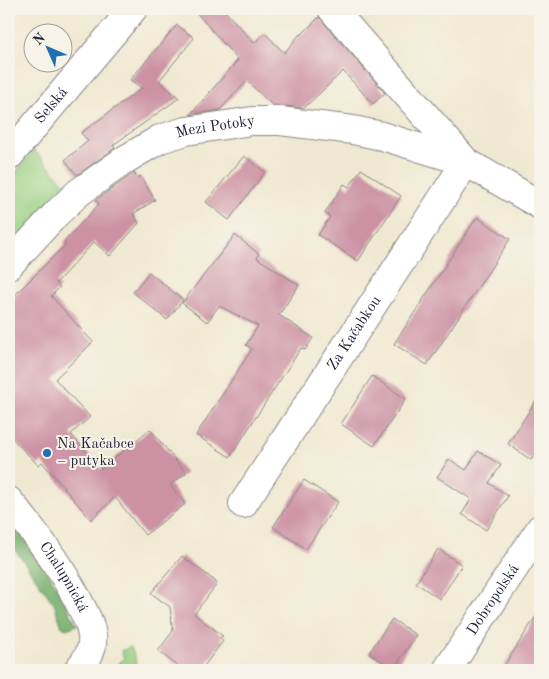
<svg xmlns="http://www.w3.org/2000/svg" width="549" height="679" font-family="'Old Standard TT',serif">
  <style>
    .green { fill: #99d083; stroke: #5e795f }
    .forest { fill: #7ab271; stroke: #4e6a56 }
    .building { fill: #cc92a4 }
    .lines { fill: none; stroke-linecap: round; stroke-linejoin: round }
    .minor-casing { stroke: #898686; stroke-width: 30 }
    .minor { stroke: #fff; stroke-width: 28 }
    .poi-dot { fill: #1f6fb2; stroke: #f7f3e8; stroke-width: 2 }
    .labels { text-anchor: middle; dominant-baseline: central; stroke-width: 4; stroke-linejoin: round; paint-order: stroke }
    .street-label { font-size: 15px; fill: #22223b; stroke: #f7f3e8 }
    .poi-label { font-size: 15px; fill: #22223b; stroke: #f7f3e8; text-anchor: start }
  </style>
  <rect width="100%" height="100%" fill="#f7f3e8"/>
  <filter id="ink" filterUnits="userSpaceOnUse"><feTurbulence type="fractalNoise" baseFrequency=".02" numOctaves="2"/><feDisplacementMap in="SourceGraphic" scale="10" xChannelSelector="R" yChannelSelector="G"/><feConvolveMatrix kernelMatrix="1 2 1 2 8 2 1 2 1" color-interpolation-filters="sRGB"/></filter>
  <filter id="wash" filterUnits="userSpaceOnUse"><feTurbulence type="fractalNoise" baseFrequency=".0096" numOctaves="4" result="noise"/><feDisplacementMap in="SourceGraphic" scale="20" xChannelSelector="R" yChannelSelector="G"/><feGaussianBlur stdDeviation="1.12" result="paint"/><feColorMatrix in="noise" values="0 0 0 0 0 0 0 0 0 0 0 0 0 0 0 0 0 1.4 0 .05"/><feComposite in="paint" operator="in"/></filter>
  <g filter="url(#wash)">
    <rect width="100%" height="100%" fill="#f0e9d2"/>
    <path class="green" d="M34,150L71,191L9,249V181Z
      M131,647L139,670H113L124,658L121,651Z"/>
    <path class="forest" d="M18,528L38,553L77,625L66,629L62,627L54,604L9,541V536Z"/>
    <g id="blocks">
      <path class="building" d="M193,9H223L254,43L265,33L284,53L300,34L301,35L319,17L385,93L373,104L343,71L304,108L272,105L247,81L220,110L190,115L238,60Z
        M177,25L194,38L159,81L179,98L113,145L115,148L77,175L65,160L88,141L81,133L142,88L130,80Z
        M244,156L265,172L229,220L206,202Z
        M361,169L401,196L358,261L318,235L330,217L325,213L344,184L349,187Z
        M134,173L137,178L140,176L155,200L133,214L139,223L110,256L94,242L56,283L60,287L51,296L93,342L55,379L90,417L71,434L101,469L150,429L186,473L170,485L185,504L145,535L115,497L91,520L42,462L38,465L9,435V301L66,244L64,242L99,204L96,200Z
        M477,217L510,239L427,365L394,344Z
        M235,235L259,254L257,258L299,285L279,315L313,338L305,350L301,348L230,457L196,435L252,349L246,345L258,326L219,306L207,322L182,303Z
        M149,272L183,300L167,320L133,292Z
        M372,376L406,399L374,446L341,424Z
        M540,394V447L531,460L508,444Z
        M478,451L501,465L489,483L508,496L486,530L462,514L471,499L437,477L449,459L466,470Z
        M304,480L338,502L306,549L273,527Z
        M438,549L462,565L440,599L416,583Z
        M182,556L215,581L217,584L194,614L223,636L220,638L223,641L201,670H183L158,651L173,631L170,607L151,593Z
        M540,610V670H501L515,649Z
        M392,619L416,635L394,669L369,653Z"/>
    </g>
  </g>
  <g filter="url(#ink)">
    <use href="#blocks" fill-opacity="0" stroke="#898686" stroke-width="1"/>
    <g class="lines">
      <g class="minor-casing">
        <g id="minor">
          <path d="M332,9L466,162"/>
          <path id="s1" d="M9,156L133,9"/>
          <path id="s2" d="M9,265L56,214L78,193L126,159L160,139L186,131L252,121H280L353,130L382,136L466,162L540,205"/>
          <path id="s3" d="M9,501C35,532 59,564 78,600C83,611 91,623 92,636C94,649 86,661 78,670"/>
          <path id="s4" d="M243,504L466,162"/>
          <path id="s5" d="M447,670L540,529"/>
        </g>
      </g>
      <use href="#minor" class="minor"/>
    </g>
  </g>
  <circle class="poi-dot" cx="47" cy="453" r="5"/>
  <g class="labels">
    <g class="street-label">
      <text stroke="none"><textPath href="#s1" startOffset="66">Selská</textPath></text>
      <text stroke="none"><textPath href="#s2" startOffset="255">Mezi Potoky</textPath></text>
      <text stroke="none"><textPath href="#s4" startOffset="204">Za Kačabkou</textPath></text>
      <text stroke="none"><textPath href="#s3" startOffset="94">Chalupnická</textPath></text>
      <text stroke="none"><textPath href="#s5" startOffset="84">Dobropolská</textPath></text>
    </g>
    <g class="poi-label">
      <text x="57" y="444">Na Kačabce<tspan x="57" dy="17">– putyka</tspan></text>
    </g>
  </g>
  <rect width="549" height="679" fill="none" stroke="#f7f3e8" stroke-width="30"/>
  <g transform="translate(48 48) rotate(315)"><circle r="24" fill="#f7f3e8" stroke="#a29fa3"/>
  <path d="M0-4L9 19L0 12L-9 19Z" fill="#1f6fb2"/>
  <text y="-8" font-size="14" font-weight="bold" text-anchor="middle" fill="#22223b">N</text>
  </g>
</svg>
